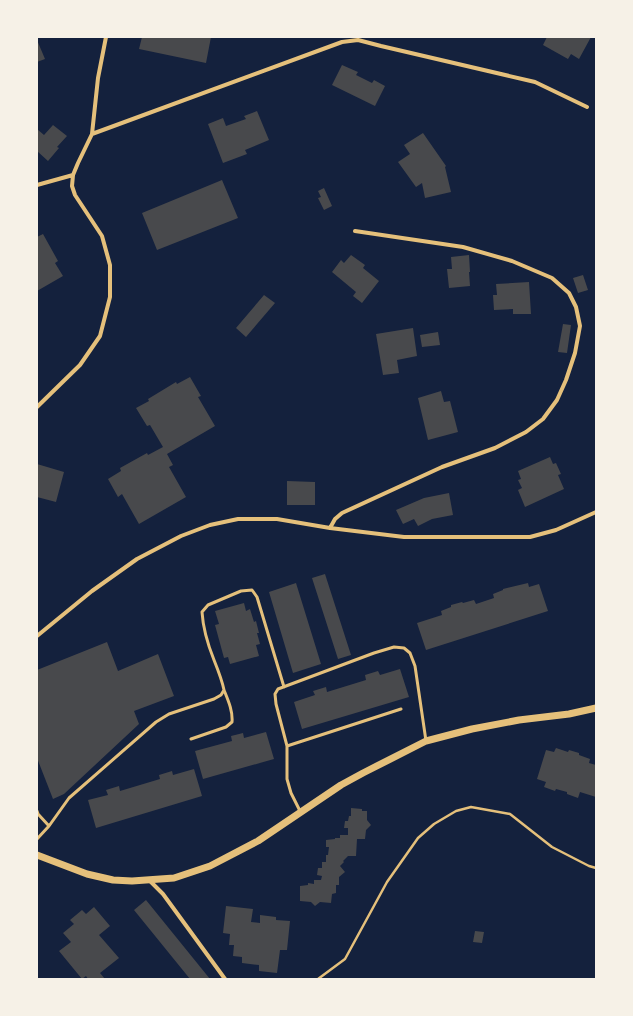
<svg xmlns="http://www.w3.org/2000/svg" width="633" height="1016" font-family="'Golos Text',sans-serif">
  <style>
    .building { fill: #48494c }
    .lines { fill: none; stroke-linecap: round; stroke-linejoin: round }
    .path { stroke: #e5c07b; stroke-width: 2.5 }
    .service { stroke: #e5c07b; stroke-width: 3 }
    .minor { stroke: #e5c07b; stroke-width: 4 }
    .tertiary { stroke: #e5c07b; stroke-width: 7 }
  </style>
  <rect width="100%" height="100%" fill="#14213d"/>
  <path class="building" d="M142,37H211L206,63L139,49Z
    M547,37H591L579,59L571,54L568,59L543,45Z
    M37,40L45,59L37,62Z
    M342,65L358,72L356,75L372,83L374,80L385,86L375,106L332,85Z
    M257,111L269,140L245,150L247,154L223,163L208,124L223,118L226,126L246,119L244,116Z
    M53,125L67,136L57,147L59,148L48,161L37,151V129L44,135Z
    M423,133L446,166L445,167L451,192L425,198L422,183L416,187L398,162L410,154L404,145Z
    M222,180L238,218L157,250L142,213Z
    M324,188L332,206L324,210L318,198L321,197L318,191Z
    M43,234L58,261L55,263L63,276L37,291V237Z
    M351,255L365,265L363,268L379,281L362,303L353,296L356,292L332,272L341,260L344,263Z
    M469,255L470,272H469L470,286L449,288L447,269H452L451,257Z
    M583,275L588,290L578,293L573,278Z
    M529,282L531,314H513V309L494,310L493,295H497L496,284Z
    M264,295L275,303L246,337L236,328Z
    M563,324L571,325L567,353L558,352Z
    M413,328L417,356L397,360L399,373L383,375L376,334Z
    M438,332L440,345L422,347L420,335Z
    M190,377L201,396L198,397L215,426L167,454L173,465L169,467L186,497L139,524L122,494L118,497L108,479L121,471L120,468L147,453L148,455L163,447L150,425L147,426L136,408L149,401L148,399L176,382L177,384Z
    M441,391L444,402L450,401L458,432L428,440L418,398Z
    M550,457L553,464L556,463L561,474L558,475L564,489L525,507L518,490L522,488L518,480L521,479L518,471Z
    M37,464L64,472L56,502L37,497Z
    M287,481L315,482V505H287Z
    M449,493L453,515L432,519L418,526L414,519L403,524L396,510L424,498Z
    M325,574L351,655L338,659L312,578Z
    M296,583L321,664L293,673L269,592Z
    M528,583L529,587L539,584L548,611L426,650L417,623L442,615L441,611L451,607V605L462,602L463,603L474,600L476,604L494,598L493,594L503,590V589Z
    M244,603L246,611L250,609L254,622L256,621L259,633H257L260,644L256,645L259,656L230,664L228,657L224,658L215,625L219,624L215,611Z
    M107,642L118,671L158,654L174,696L134,711L139,724L64,794L53,799L37,758V670Z
    M400,669L409,697L302,729L294,702L315,695L313,691L326,687L327,692L366,680L365,675L378,671L380,675Z
    M266,732L274,759L203,779L195,751L232,741L231,736L243,733L244,738Z
    M556,748L568,752L569,750L579,753V755L590,759L589,763L596,765V797L580,792L578,798L567,794V792L556,789L555,791L544,787L546,782L537,779L546,750L554,752Z
    M194,769L202,796L96,828L88,800L108,795L106,790L119,786L120,791L160,779L159,775L172,771L173,775Z
    M351,808L362,809V811H367V820L371,825L366,830L365,839H357L356,856H348L343,861L344,862L340,866L345,872L339,877V885H336V893L332,894L331,903L320,902L315,906L311,902L300,901V886L308,885V883L314,884V880H321L322,876L317,875L318,868H322V862H326V855H328L329,847H326V840L335,839V838H340V835H348V828H344L345,821H348L349,816H351Z
    M146,900L210,979H190L134,910Z
    M226,906L253,909L251,922L260,923V915L276,917V920L290,921L287,950H280L277,973L259,971V965L242,963V957L233,956L234,945H229L230,934L223,933Z
    M94,907L110,926L99,935L119,958L100,973L105,979H88L86,976L82,979L59,951L71,942L63,933L74,924L70,920L82,910L86,914Z
    M475,931L484,932L482,943L473,942Z"/>
  <g class="lines">
    <path class="path" d="M318,979L345,959L387,882L418,838L434,824L456,811L471,807L510,814L552,847L589,866L596,868"/>
    <path class="service" d="M191,739L226,727L232,722C233,711 228,700 224,690
      M287,746L401,709
      M37,811L38,814L49,826
      M300,811L291,793L287,779V746L276,704L275,694L278,689L374,653L394,647L404,648L410,653L415,666L426,741
      M37,839L49,826L69,798L156,722L169,714L214,699L221,695L224,690C222,680 218,670 214,660C208,645 203,628 202,612L208,605L241,591L252,590L257,597L284,687"/>
    <path class="minor" d="M92,134L342,42L358,40L381,46L535,82L587,107
      M37,185L73,175
      M37,407L80,365L100,336L110,297V265L102,236L75,195L72,186L73,175L78,163L92,134L98,78L106,37
      M330,528L335,519L342,513L442,467L495,448L526,432L543,419L557,400L566,380L575,353L580,326L576,307L569,293L552,278L512,261L463,247L355,231
      M37,636L92,591L137,559L181,536L210,525L238,519H277L330,528L404,537H530L556,530L596,512
      M150,881L163,894L225,979"/>
    <path class="tertiary" d="M37,855L87,874L113,880L132,881L174,878L210,866L258,841L341,785L363,773L426,741L472,729L519,720L569,714L596,708"/>
  </g>
  <rect width="633" height="1016" fill="none" stroke="#f6f1e7" stroke-width="76"/>
</svg>
